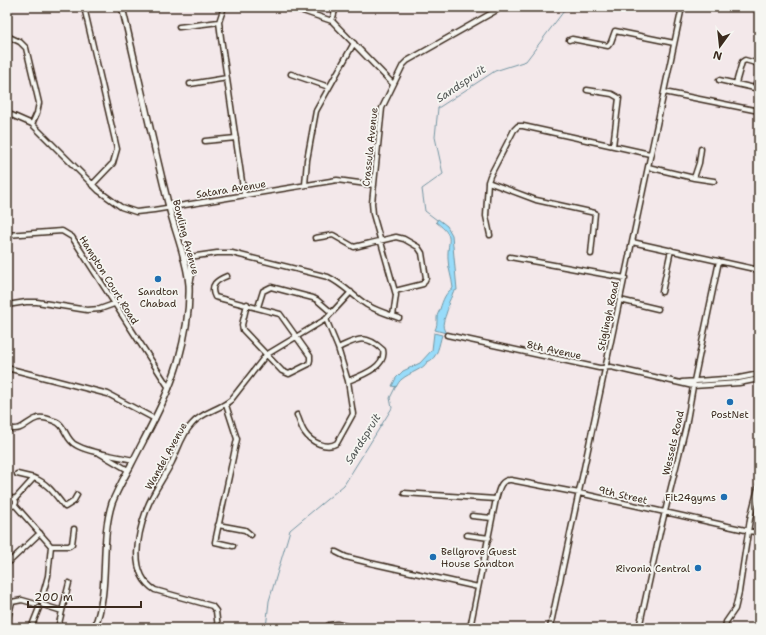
<svg xmlns="http://www.w3.org/2000/svg" width="766" height="635" font-family="'Shantell Sans',sans-serif">
  <style>
    .water { fill: #98dcfa; stroke: #7395a2 }
    .lines { fill: none; stroke-linecap: round; stroke-linejoin: round }
    .stream { stroke: #7395a2; stroke-width: 1 }
    .minor-casing { stroke: #3b2a1e; stroke-width: 7 }
    .major-casing { stroke: #3b2a1e; stroke-width: 8 }
    .minor { stroke: #f6f6f2; stroke-width: 4 }
    .major { stroke: #f6f6f2; stroke-width: 5 }
    .poi-dot { fill: #1f6fb2; stroke: #f6f6f2; stroke-width: 1.5 }
    .labels { text-anchor: middle; dominant-baseline: central; stroke-width: 3.5; stroke-linejoin: round; paint-order: stroke }
    .street-label { font-size: 10px; fill: #3b2a1e; stroke: #f6f6f2 }
    .poi-label { font-size: 10px; fill: #3b2a1e; stroke: #f6f6f2 }
    .water-label { font-size: 11px; font-style: italic; fill: #525655; stroke: #f6f6f2 }
  </style>
  <rect width="100%" height="100%" fill="#f3e8ea"/>
  <filter id="ink" filterUnits="userSpaceOnUse"><feTurbulence type="fractalNoise" baseFrequency=".025" numOctaves="2"/><feDisplacementMap in="SourceGraphic" scale="8" xChannelSelector="R" yChannelSelector="G"/><feConvolveMatrix kernelMatrix="1 2 1 2 8 2 1 2 1" color-interpolation-filters="sRGB"/></filter>
  <g filter="url(#ink)">
    <path class="water" d="M438,219L447,226L452,235L457,290L453,292C452,297 449,300 448,305C447,310 449,306 447,311C445,319 440,325 446,333L435,330C437,326 437,323 437,318C437,314 439,312 440,309C443,300 445,293 453,288C452,278 448,268 448,259C447,238 456,238 436,222Z
      M434,333L442,335C439,344 438,359 427,362C424,369 409,373 402,379C399,381 398,384 396,387L392,386L396,378L403,371L420,363L432,350Z"/>
    <g class="lines">
      <path class="stream" d="M437,220L425,211L422,189L443,174L435,137L438,108L495,71L526,61L567,7
        M266,628L269,601L290,530L344,485L392,408L390,398L396,386"/>
      <g class="minor-casing">
        <path id="minor" d="M84,7L117,149L113,163L92,185
          M224,7L219,22L221,38L244,195
          M291,7L332,21L393,84
          M332,21L336,7
          M179,27L219,22
          M7,36L20,42L26,48L39,103L37,113L32,124
          M569,40L572,39L608,46L611,42L615,31L674,43
          M291,74L329,87
          M719,80L759,89
          M736,83L742,62L745,60L759,64
          M190,84L227,78
          M755,88L759,72
          M587,90L612,94L619,98L613,146
          M664,92L759,111
          M7,113L32,124L99,191L121,207L136,212L154,210L337,180L374,185
          M205,141L236,138
          M648,167L694,178L714,181
          M694,178L699,163L701,149
          M488,182L486,216L490,235
          M305,185L307,160L316,111L354,43
          M7,235L62,231L72,237L169,388
          M315,238L333,235L354,247L396,237L404,239L418,247L422,253L426,278L423,284L395,291
          M632,242L759,270
          M591,254L595,213L536,200L488,182L490,176L514,130L518,126H523L650,154
          M510,257L625,278
          M183,258L217,253H232L328,277C343,284 353,296 367,305C377,311 388,314 399,318
          M227,276C217,280 209,285 215,297L280,314L310,356V360L309,364L289,374L282,371L243,330L242,325L247,304
          M662,292L671,250
          M620,300L658,309
          M7,305L26,302H37L87,310L100,309L114,304
          M258,307L263,291L271,287L313,298L317,300L332,313
          M393,316L396,295L373,214L372,203L382,108L403,65L407,61L497,10L500,7
          M447,335L599,368L611,367L693,386L739,383L759,379
          M338,348C357,339 365,333 383,350C387,367 360,376 348,381
          M7,368L108,394L155,419
          M682,382L739,378L759,374
          M226,405L237,439L215,542L233,546
          M297,415C300,421 301,428 305,433C311,442 327,450 337,443L353,414L348,381L338,348L326,319
          M7,428C25,432 24,422 38,418C43,417 49,419 54,421C66,424 65,440 76,445C89,453 117,456 133,460
          M99,453L128,470
          M17,474L34,478
          M404,493L496,499
          M8 502a4 4 0 1 1 8 0a4 4 0 1 1-8 0Z
          M15,499L34,478C48,483 56,496 65,507L73,502L77,495
          M15,505L51,546L48,576L41,601
          M472,516L492,518
          M218,525L245,530L251,535
          M467,535L489,538
          M51,546H69L72,544L74,529
          M336,552L346,557L370,563L478,587
          M7,564L40,533
          M12,602L22,600L36,604
          M7,604L12,602L7,622
          M43,605L62,611L58,628
          M62,611L69,583
          M31,628L39,608
          M218,628L216,611L212,606L155,590C127,573 138,533 147,508C153,492 164,478 172,462C178,450 182,434 192,424C202,412 219,410 231,400L266,355L326,319L351,292
          M326,628L329,625L337,624L354,628
          M470,628L496,499C499,490 500,479 511,480L579,493L759,533
          M550,628L682,7
          M639,628L660,532L686,426L694,381L719,261
          M725,628L726,622L735,609L739,592L750,519L759,484"/>
      </g>
      <g class="major-casing">
        <path id="major" d="M190,282L192,272L190,257
          M94,628C111,589 99,544 112,503C117,490 124,478 131,465C148,431 167,399 178,362C185,337 190,311 189,285C187,259 175,232 169,207C152,140 138,73 122,7"/>
      </g>
      <use href="#minor" class="minor"/>
      <use href="#major" class="major"/>
    </g>
  </g>
  <g class="poi-dot">
    <circle cx="158" cy="279" r="4"/>
    <circle cx="730" cy="402" r="4"/>
    <circle cx="724" cy="497" r="4"/>
    <circle cx="433" cy="557" r="4"/>
    <circle cx="698" cy="568" r="4"/>
  </g>
  <g class="labels">
    <g class="street-label">
      <text transform="translate(370 147) rotate(-84)">Crassula Avenue</text>
      <text transform="translate(231 189) rotate(-9)">Satara Avenue</text>
      <text transform="translate(186 237) rotate(75)">Bowling Avenue</text>
      <text transform="translate(109 280) rotate(58)">Hampton Court Road</text>
      <text transform="translate(608 316) rotate(-78)">Stiglingh Road</text>
      <text transform="translate(554 350) rotate(12)">8th Avenue</text>
      <text transform="translate(673 443) rotate(-77)">Wessels Road</text>
      <text transform="translate(166 456) rotate(-61)">Wandel Avenue</text>
      <text transform="translate(623 495) rotate(13)">9th Street</text>
    </g>
    <g class="poi-label">
      <text x="158" y="291">Sandton<tspan x="158" dy="12">Chabad</tspan></text>
      <text x="730" y="414">PostNet</text>
      <text x="716" y="497" text-anchor="end">Fit24gyms</text>
      <text x="441" y="551" text-anchor="start">Bellgrove Guest<tspan x="441" dy="12">House Sandton</tspan></text>
      <text x="690" y="568" text-anchor="end">Rivonia Central</text>
    </g>
    <g class="water-label">
      <text transform="translate(461 84) rotate(-34)">Sandspruit</text>
      <text transform="translate(363 439) rotate(-58)">Sandspruit</text>
    </g>
  </g>
  <rect width="766" height="635" fill="none" stroke="#f6f6f2" stroke-width="24"/>
  <rect x="12" y="12" width="742" height="611" fill="none" stroke="#3b2a1e" stroke-width="1.5" filter="url(#ink)"/>
  <g transform="translate(720 46) rotate(195)" stroke="#f6f6f2" stroke-width="3" paint-order="stroke">
  <path d="M0-3L7 15L0 10L-7 15Z" fill="#3b2a1e"/>
  <text y="-6" font-size="11" font-weight="bold" text-anchor="middle" fill="#3b2a1e">N</text>
  </g>
  <path d="M28 601v6h113v-6" fill="none" stroke="#3b2a1e" stroke-width="2"/>
  <text x="34" y="601" font-size="12" fill="#3b2a1e" stroke="#f6f6f2" stroke-width="3" paint-order="stroke">200 m</text>
</svg>
